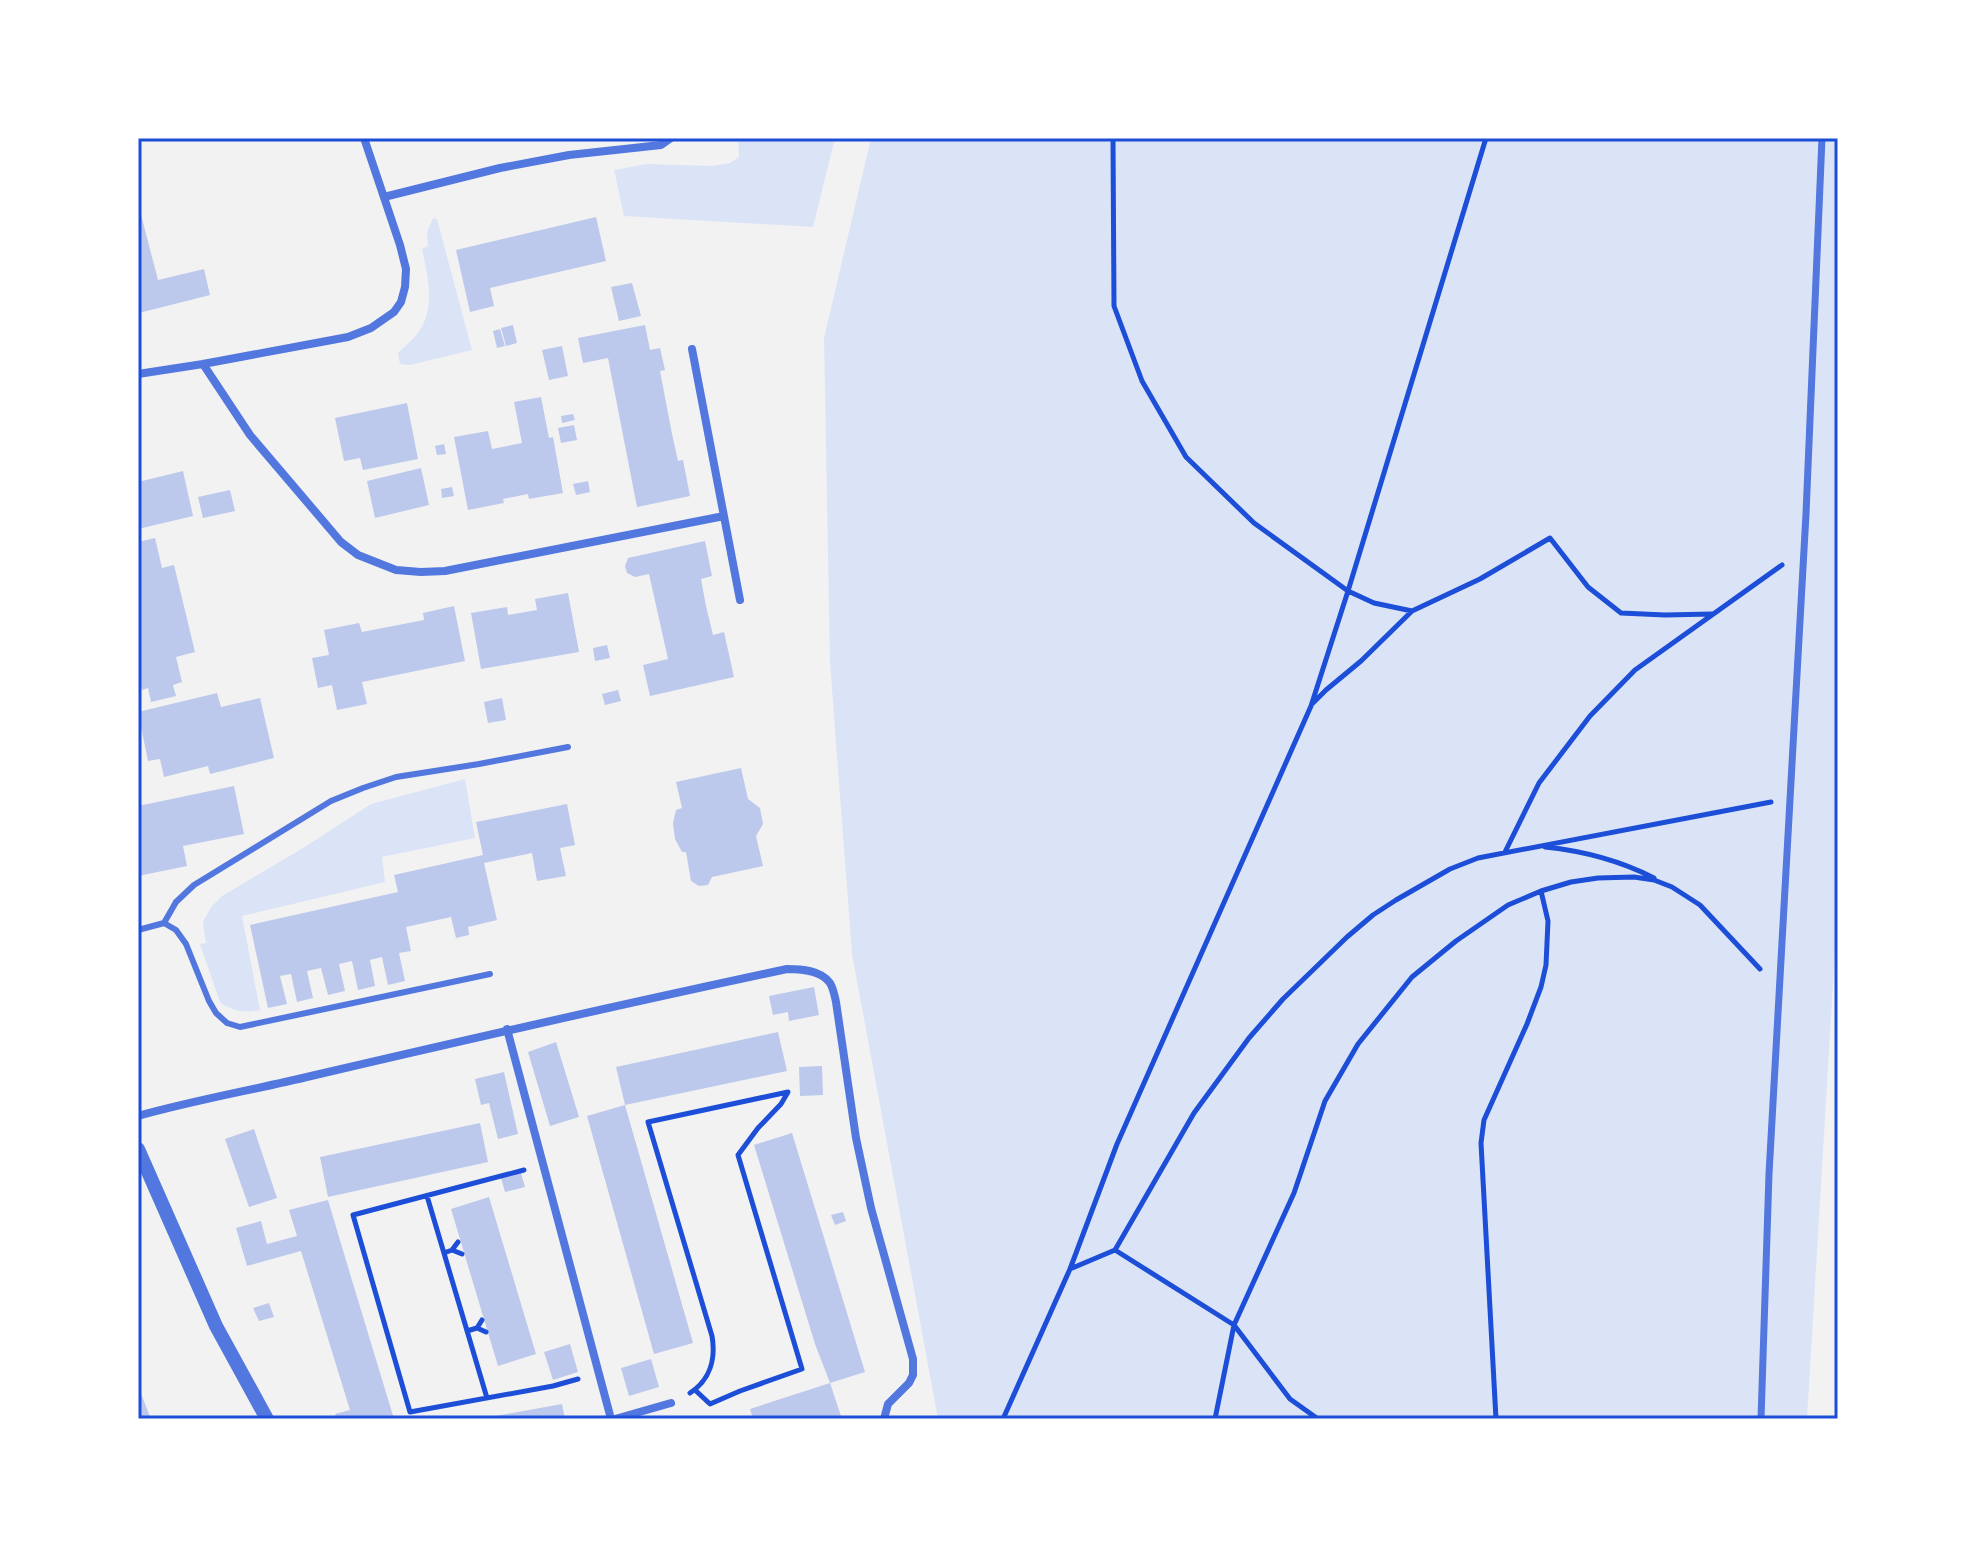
<svg xmlns="http://www.w3.org/2000/svg" width="1976" height="1557" font-family="Quicksand,sans-serif">
  <style>
    .green { fill: #dbe4f7 }
    .building { fill: #bdc9ec }
    .lines { fill: none; stroke-linecap: round; stroke-linejoin: round }
    .path { stroke: #1d4ed8; stroke-width: 5 }
    .service { stroke: #5277de; stroke-width: 6 }
    .pedestrian { stroke: #5277de; stroke-width: 7 }
    .minor { stroke: #5277de; stroke-width: 8 }
    .tertiary { stroke: #5277de; stroke-width: 14 }
    .neatline { fill: none; stroke: #1d4ed8; stroke-width: 3 }
  </style>
  <rect width="100%" height="100%" fill="#f2f2f2"/>
  <path class="green" d="M738,138H835L813,227L624,216L614,170L647,164L712,166L730,163L739,157Z
    M871,138H1838V900L1807,1419H938L852,954L830,663L824,338Z
    M433,218L437,219L472,350L410,365L400,364L398,353C404,347 411,341 416,335C437,310 428,278 422,249L428,246L427,232Z
    M465,779L475,838L382,857L385,882L242,916L260,1010C245,1013 233,1012 220,1002L200,944L206,943L203,922L211,907L222,896L303,848L371,804Z"/>
  <path class="building" d="M138,203L158,280L204,269L210,295L139,313Z
    M596,217L606,261L490,288L494,306L470,312L456,250Z
    M632,283L641,316L619,321L611,287Z
    M513,325L517,343L506,346L501,328Z
    M645,325L650,350L660,348L665,370L660,371L672,434L678,461L683,460L690,496L637,507L608,358L583,363L578,338Z
    M500,329L505,346L497,348L493,331Z
    M562,346L568,376L549,380L542,350Z
    M541,397L549,438L553,437L563,493L529,499L528,494L503,499L504,503L468,510L454,437L488,431L492,449L522,443L514,402Z
    M407,403L418,459L363,470L360,458L344,461L335,418Z
    M573,414L575,420L562,423L561,416Z
    M574,425L577,440L561,443L558,428Z
    M444,444L446,454L437,455L435,446Z
    M421,468L429,505L375,518L367,481Z
    M183,471L193,516L138,529V482Z
    M588,481L590,492L576,495L573,484Z
    M452,487L454,496L442,498L441,489Z
    M230,490L235,511L203,518L198,497Z
    M155,538L162,568L174,565L195,652L176,657L182,682L173,685L176,696L151,702L148,688L142,690L138,671V542Z
    M705,541L712,576L701,579L706,606L713,635L724,632L734,677L650,696L643,665L668,659L649,574L635,577L627,573L625,566L628,558Z
    M568,593L579,652L481,669L471,613L507,607L508,615L537,610L535,599Z
    M454,606L465,661L362,682L367,704L337,710L332,685L318,688L312,658L329,655L324,630L359,623L362,632L424,620L423,613Z
    M607,645L610,658L595,661L593,648Z
    M618,690L621,701L605,705L602,694Z
    M217,693L221,707L260,698L274,758L210,774L208,766L164,777L160,759L148,761L138,712Z
    M502,698L506,720L488,723L484,702Z
    M741,768L748,799L760,808L763,824L756,836L763,866L712,877L708,885L699,886L691,881L686,852H682L675,839L673,823L676,810L682,808L676,782Z
    M234,786L244,834L183,846L187,866L138,876V806Z
    M567,804L575,845L560,848L566,876L537,881L532,853L484,863L497,920L468,927L469,935L456,938L451,917L406,927L411,951L399,953L405,981L388,985L382,957L370,960L375,986L358,990L352,961L339,964L345,991L328,995L321,968L307,971L313,998L297,1002L291,974L280,976L287,1004L268,1008L250,925L398,892L394,875L483,855L476,822Z
    M814,987L819,1015L789,1021L788,1012L773,1015L769,996Z
    M778,1032L787,1071L625,1105L693,1343L654,1354L587,1116L625,1105L616,1067Z
    M556,1042L579,1117L550,1126L528,1052Z
    M822,1066L823,1095L800,1096L799,1067Z
    M504,1072L518,1134L498,1139L489,1103L481,1105L475,1079Z
    M480,1123L488,1162L328,1197L320,1157Z
    M254,1129L277,1198L249,1207L225,1139Z
    M792,1133L865,1372L830,1383L815,1344L754,1145Z
    M521,1173L525,1187L505,1192L501,1178Z
    M489,1197L536,1354L498,1366L451,1209Z
    M328,1200L351,1277L394,1419H337L335,1414L350,1410L301,1251L247,1266L236,1228L261,1221L267,1244L297,1236L289,1210Z
    M843,1212L846,1221L835,1225L831,1215Z
    M269,1303L274,1317L259,1321L253,1308Z
    M570,1344L578,1372L553,1380L544,1352Z
    M651,1359L659,1387L629,1396L621,1368Z
    M830,1383L842,1419H753L750,1409Z
    M138,1386L151,1419H138Z
    M562,1404L565,1419H491L490,1417Z"/>
  <g class="lines">
    <path class="path" d="M1113,138L1114,306L1142,381L1186,457L1254,523L1348,591L1374,603L1412,611L1480,579L1550,538L1588,587L1621,613L1665,615L1712,614
      M1313,703L1326,690L1361,661L1411,612
      M1545,847C1584,851 1619,860 1654,878
      M1505,852L1539,783L1590,716L1635,670L1782,565
      M524,1170L353,1215L410,1412L553,1386L578,1379
      M427,1196L487,1398
      M452,1250L462,1254
      M1115,1250L1234,1325L1290,1399L1318,1419
      M444,1253L452,1250L458,1242
      M1070,1269L1115,1250L1194,1113L1249,1038L1283,999L1347,937L1373,915L1396,900L1450,869L1478,858L1771,802
      M477,1328L486,1332
      M467,1331L477,1328L482,1320
      M690,1393C710,1380 716,1359 712,1336L648,1122L788,1092L781,1104L758,1128L738,1155L802,1369L740,1391L710,1404L695,1390
      M1003,1419L1070,1269L1117,1144L1311,706L1348,591L1486,138
      M1215,1419L1234,1325L1294,1193L1325,1101L1358,1044L1412,977L1456,941L1508,905L1541,891L1571,882L1598,878L1634,877L1654,880L1672,887L1700,905L1760,969
      M1496,1419L1481,1143L1484,1120L1527,1024L1541,987L1546,965L1548,921L1541,891"/>
    <path class="service" d="M164,923L176,930L186,944L209,1001L216,1013L227,1023L240,1027L490,974
      M138,930L164,923L176,902L194,885L331,801L363,788L396,777L479,764L568,747"/>
    <path class="pedestrian" d="M1761,1419L1769,1174L1806,514L1822,138"/>
    <path class="minor" d="M384,197L500,168L569,155L661,145L671,138
      M692,349L740,600
      M203,364L250,435L341,542L358,555L396,570L421,572L445,571L724,516
      M138,374L203,364L348,337L371,328L394,312L401,302L405,287L406,269L400,245L364,138
      M507,1029L611,1419
      M138,1116C195,1100 253,1090 311,1076C469,1039 628,1003 787,969C801,969 821,970 830,983C833,988 835,997 836,1002L856,1138L871,1208L913,1359V1375L909,1383L888,1404L884,1419
      M615,1419L671,1403"/>
    <path class="tertiary" d="M138,1149L216,1326L267,1419"/>
  </g>
  <rect width="1976" height="1557" fill="none" stroke="#ffffff" stroke-width="280"/>
  <rect x="140" y="140" width="1696" height="1277" class="neatline"/>
</svg>
